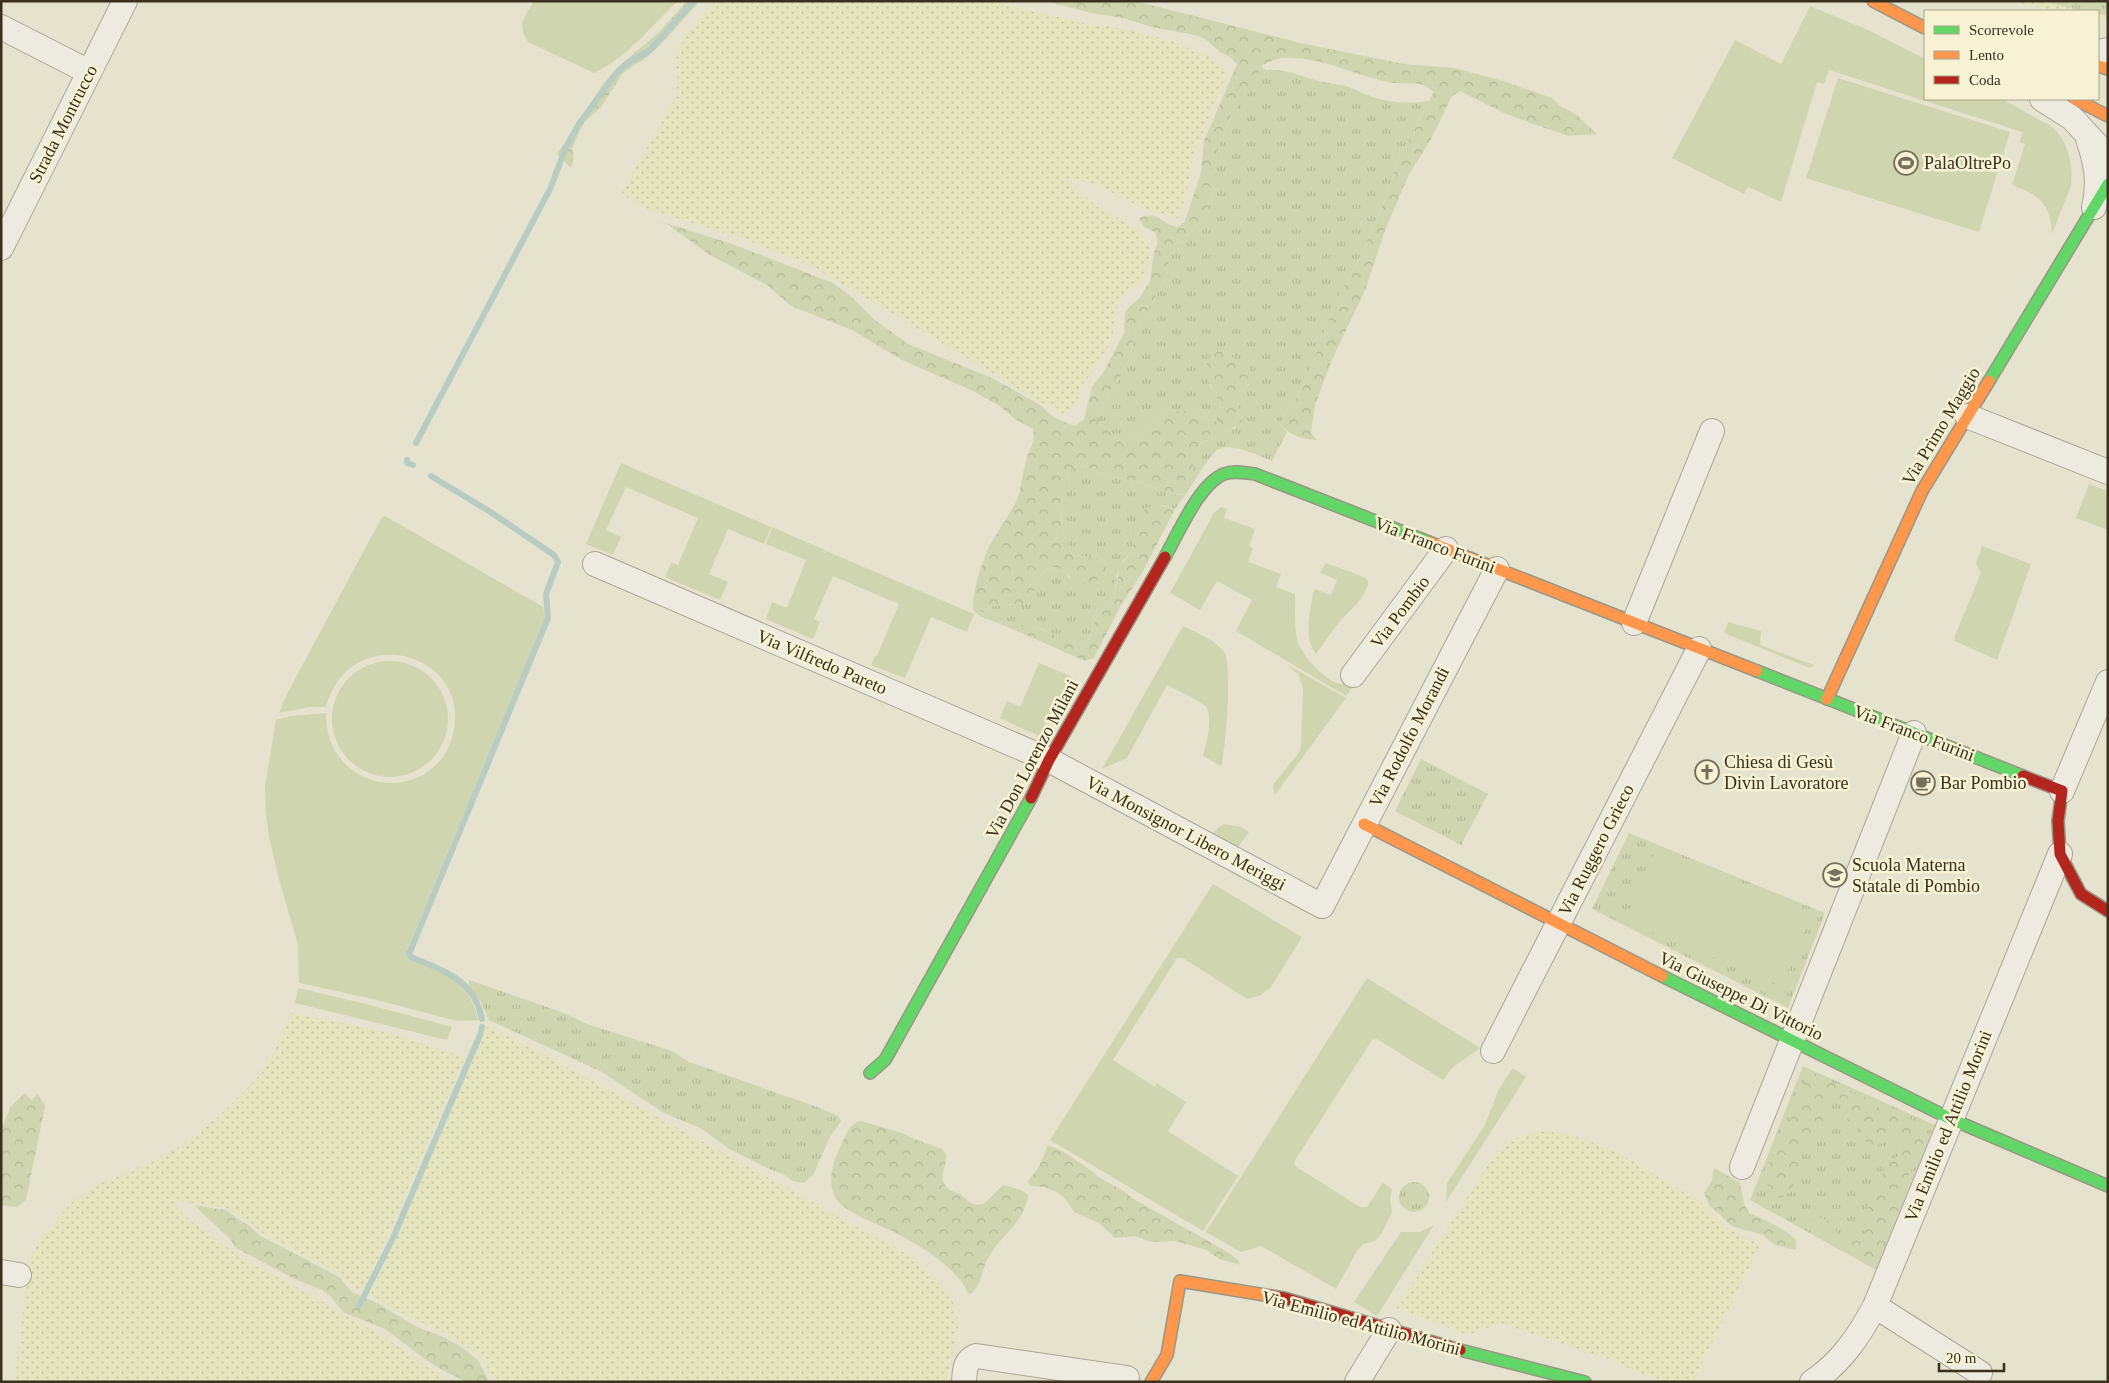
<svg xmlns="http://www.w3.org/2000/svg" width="2109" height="1383" font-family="'Times New Roman',serif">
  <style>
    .farmland { fill: url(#farmland-dots) }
    .grass { fill: url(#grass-tufts) }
    .forest { fill: url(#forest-crowns) }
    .garden { fill: #cfd6af }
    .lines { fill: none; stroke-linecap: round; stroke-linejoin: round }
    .stream { stroke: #b8ccc2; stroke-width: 6 }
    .street-casing { stroke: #aaa696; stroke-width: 26 }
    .fast-casing { stroke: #9a9686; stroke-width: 14 }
    .slow-casing { stroke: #9a9686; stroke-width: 14 }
    .jam-casing { stroke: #9a9686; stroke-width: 14 }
    .street { stroke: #edebdf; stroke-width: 24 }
    .fast { stroke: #63d668; stroke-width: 11 }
    .slow { stroke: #ff974d; stroke-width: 11 }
    .jam { stroke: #b3261e; stroke-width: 11 }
    .labels { text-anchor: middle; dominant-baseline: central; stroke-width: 5; stroke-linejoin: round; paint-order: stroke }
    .street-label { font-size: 18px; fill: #39301e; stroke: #f6f2d3 }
    .poi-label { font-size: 18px; fill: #39301e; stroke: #f6f2d3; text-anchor: start }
  </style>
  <defs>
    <pattern id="farmland-dots" width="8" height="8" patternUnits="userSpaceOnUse" patternTransform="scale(1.25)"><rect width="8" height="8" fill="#e4e4be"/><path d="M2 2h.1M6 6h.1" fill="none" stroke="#c4c4a3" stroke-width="1.8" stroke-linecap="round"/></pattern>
    <pattern id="grass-tufts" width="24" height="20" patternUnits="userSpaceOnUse" patternTransform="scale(1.25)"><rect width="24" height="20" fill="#cfd6af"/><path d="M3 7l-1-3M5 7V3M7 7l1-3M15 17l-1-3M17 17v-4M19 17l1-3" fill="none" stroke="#b2b896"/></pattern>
    <pattern id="forest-crowns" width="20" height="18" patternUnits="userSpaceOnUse" patternTransform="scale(1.25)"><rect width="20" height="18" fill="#cfd6af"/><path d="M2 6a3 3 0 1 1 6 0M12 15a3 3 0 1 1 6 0" fill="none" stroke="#b2b896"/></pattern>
  </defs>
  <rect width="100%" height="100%" fill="#e5e2cd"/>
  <path class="farmland" d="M714,1H998L1013,7L1085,23L1123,29L1168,40L1210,57L1225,70L1226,76L1193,156L1186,196L1180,216L1175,220L1165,214L1140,207L1096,184L1065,178L1094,204L1134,227L1150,242L1148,264L1143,280L1124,294L1118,303L1112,337L1107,349L1081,388L1077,402L1067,413H1059L814,267L744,239L650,210L621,194L676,97L678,79L674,57L687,35Z
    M2009,1H2108V19L2098,20V11H2055Z
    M292,1013L390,1033L465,1057L366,1286L362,1290L357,1289L340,1274L261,1232L227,1208L178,1201L174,1205L190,1220L246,1261L293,1285L386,1338L449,1382H14L30,1258L42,1237L69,1205L94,1186L158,1159L189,1141L219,1116L246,1090L263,1071L278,1045Z
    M487,1027L495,1029L600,1085L910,1256L941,1284L953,1302L959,1323L946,1382H496L481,1357L448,1334L409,1317L372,1296V1290Z
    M1542,1131L1574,1135L1619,1153L1702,1203L1725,1227L1760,1245L1693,1382H1672L1643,1374L1605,1358L1501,1323L1467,1335L1397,1308L1493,1157L1514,1139Z"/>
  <path class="grass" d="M2043,1H2108V15L2098,14V11H2082Z
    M1261,66L1266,70C1280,68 1301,75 1315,80C1326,83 1336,84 1346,86C1356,89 1365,95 1375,98C1394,103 1410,104 1429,101L1400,155L1383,205L1357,263L1336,301L1305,382L1295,401L1283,416L1280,425L1287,432L1272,461C1259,456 1228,440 1216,451C1206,460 1199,475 1191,486L1194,461L1201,442C1214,440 1224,431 1236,428L1239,411L1237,401L1249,384L1240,365L1227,351L1209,385C1219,399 1228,406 1217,422L1188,411H1165L1128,444C1117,440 1108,429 1097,422V413L1119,379L1129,360L1136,332L1168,272V251L1175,244L1184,241L1203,217L1214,192L1217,152L1231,115L1254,84Z
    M1080,465L1110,476L1135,481L1174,494L1185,495L1175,509L1162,505L1135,525L1136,537L1133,550L1123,561L1117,575L1114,597L1098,614L1088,640L1080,642L1064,641L1041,628L1012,627V629L980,616L973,610L984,612L993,606L1029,603C1036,588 1038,567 1058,567L1070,578L1100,558L1072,555C1066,539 1059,526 1062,508C1063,498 1066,491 1064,481L1070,471Z
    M1421,759L1488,794L1461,845L1395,811Z
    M1629,833L1825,913L1788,1008L1592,909Z
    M469,980L564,1013L587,1024L672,1051L689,1062L820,1108L838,1116L841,1121L830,1137L813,1175L804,1183L793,1181L783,1174L767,1168L729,1149L702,1129L664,1113L602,1072L489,1020L481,1002L468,987Z
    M1803,1066L1935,1125L1876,1270L1750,1200Z
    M1399 1197a15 15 0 1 1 30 0a15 15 0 1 1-30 0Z"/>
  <path class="forest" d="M687,1H700L662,43L647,57L623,73L601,107L585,122L580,130L572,149L574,159L571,168L557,154L603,84L620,65L658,33Z
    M1046,1H1135L1300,43L1404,64L1454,68L1503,81L1552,98L1560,106L1577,115L1597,134L1568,136L1506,114L1460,91L1452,96L1430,141L1409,174L1385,230L1366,288L1331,362L1315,405L1311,433L1317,440C1303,440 1291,435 1280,425L1283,416L1295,401L1305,382L1336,301L1357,263L1383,205L1400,155L1434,92C1419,79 1412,85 1395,83C1359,78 1327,58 1290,58C1279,57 1271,61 1261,66L1254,85L1231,115L1217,152L1214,192L1203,217L1184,241L1175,244L1169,251L1168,272L1136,332L1129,360L1119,379L1097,413V422C1108,429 1117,440 1128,444L1165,411H1188L1217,422C1235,395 1186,383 1216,348L1227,351L1240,365H1250C1253,381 1246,389 1237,401L1243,420C1235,429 1213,440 1201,442L1194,461L1191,486L1185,495L1174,494L1135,481L1110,476L1080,465L1070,471L1064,481C1066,491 1063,498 1062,508C1059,526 1066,539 1072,555L1100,558L1103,575L1093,585C1078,584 1069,577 1058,567C1036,567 1038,588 1029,603L993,606L984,612L973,610C972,592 983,556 993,540C1001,526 1010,514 1017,500C1022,487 1022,472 1027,458C1030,447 1036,442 1033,429L1015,419L998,405L971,390L902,360L852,330L791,306L767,285L710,255L667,224L656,220L735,245L833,283L848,294L875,320L908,344L992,378L1042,406C1050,417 1062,421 1075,426L1084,419L1092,387L1104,371L1124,333L1125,313L1131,305L1139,299L1150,281L1154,252L1158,242L1155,232L1144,227L1139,218C1159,210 1160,224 1178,227L1185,221L1201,172L1204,141L1237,64L1230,57L1220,52L1205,39L1195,35L1152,27L1123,18L1091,13Z
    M1156,504L1175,509L1141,575L1121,605L1094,658L1085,661L1012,629L1011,627C1041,617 1058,649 1088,640L1098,614L1114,597L1120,566L1133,550L1136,537L1135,525L1138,517L1144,510Z
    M1810,1074H1816L1844,1090L1865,1097L1880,1108L1923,1124L1928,1130L1929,1136L1926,1145L1918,1155L1910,1173L1903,1190L1901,1206L1878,1258L1872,1262C1861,1259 1848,1250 1842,1241C1849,1233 1852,1236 1861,1239L1864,1237L1865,1213L1880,1188L1884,1169L1898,1155L1902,1142L1894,1138C1888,1140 1881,1145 1875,1145C1858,1144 1860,1128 1852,1122C1850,1120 1847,1119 1846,1117C1838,1109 1847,1099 1827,1097L1825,1102L1829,1118L1826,1123L1816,1125L1813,1128L1799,1162L1793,1188L1782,1198C1770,1196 1769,1192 1767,1182C1766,1177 1764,1176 1765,1170L1789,1125L1793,1107L1804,1090L1805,1077Z
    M25,1093L32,1101L37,1093L45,1106L26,1200L17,1207L1,1205V1130L11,1106Z
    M861,1121L902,1133L917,1140L942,1149C953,1158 939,1170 943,1181C947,1192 953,1190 961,1195C969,1201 973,1208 985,1203L1003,1185L1021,1190L1028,1195C1024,1224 1002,1234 989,1256C981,1269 983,1283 971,1294L968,1293C957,1267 920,1246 896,1233C880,1224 841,1213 834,1195C828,1180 833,1161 840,1147C845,1138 850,1122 861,1121Z
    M1048,1145C1067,1152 1084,1165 1099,1177C1110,1185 1123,1188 1132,1198L1229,1253L1237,1259L1241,1265L1219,1259L1207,1250L1175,1241L1150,1242L1135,1236L1115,1238L1099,1223L1074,1212L1067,1201L1057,1192L1044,1187L1030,1186L1028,1181L1039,1167Z
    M1715,1168L1740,1183L1744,1204L1749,1213C1766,1220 1782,1227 1796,1240V1250L1775,1245L1763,1235L1732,1226L1710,1206L1704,1193L1712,1181L1713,1171Z
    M194,1205L225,1210L251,1227L259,1235L339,1277L352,1292L379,1304L415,1326L443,1337L461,1347L478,1360L489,1382H467L446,1372L426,1360L385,1329L343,1312L330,1296L322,1290L293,1278L236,1248L230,1239Z
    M1801,1209L1831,1222L1837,1232L1834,1236L1825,1225L1811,1222L1805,1214L1801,1213Z"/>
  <path class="garden" d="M534,1H678C652,25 627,58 594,73L528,42C517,25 524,17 534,1Z
    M1810,6L1868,30L1925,59V99H2002L2054,128C2069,145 2073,164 2071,186L2052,234C2051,204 2039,195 2012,185L2025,144L2020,142L2022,132L1829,70L1824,84L1817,82L1781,202L1748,187L1744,194L1672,158L1735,40L1781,64Z
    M1838,78L2010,132L1979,232L1806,178Z
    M621,463L771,527L764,544L728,529L709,574L728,582L720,600L665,577L671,563L678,565L698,518L626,487L606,530L621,537L613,555L586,544Z
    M2089,484L2108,491V530L2076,518Z
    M1221,507L1227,509L1224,518L1255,529L1249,546L1253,548L1248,562L1281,574L1276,587L1295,594C1295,608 1294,626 1297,640C1301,654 1327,684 1342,684C1351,684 1356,679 1362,674L1346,696L1236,631L1252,600L1217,581L1200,610L1170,593L1214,513Z
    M385,516L543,607L545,618L407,950V955L409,958C444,974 467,978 479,1020L457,1021L373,999L299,983L298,945L279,879L269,837L266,814L265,787L276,720L291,716L326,713C325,798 440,808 454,729C468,650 349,621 326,707H309L279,713L288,692L382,517Z
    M772,527L825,550L823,555L826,551L974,614L967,632L931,617L905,678L871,665L875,656H877L899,604L833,576L814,619L820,622L813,639L766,619L772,602L787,608L806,560L766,544Z
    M1982,546L2031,564L1997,660L1955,641L1954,638L1981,573L1976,563Z
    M1326,563L1364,577L1368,580C1368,598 1347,612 1337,625C1330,634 1323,644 1316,654C1303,638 1310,612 1313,593L1315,589L1331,595L1337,580L1320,573Z
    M1728,622L1761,631L1760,645L1814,665L1810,668L1724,633Z
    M1183,626C1197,633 1217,640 1225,654C1232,668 1226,749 1221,766L1203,756C1206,745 1214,715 1205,706C1199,700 1175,689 1167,685L1127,758L1102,769Z
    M332 719a58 58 0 1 1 116 0a58 58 0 1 1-116 0Z
    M1039,663L1071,676L1039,736L1000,718L1007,701L1020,707Z
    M1286,664L1346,698L1275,795L1273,785L1300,751L1301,744L1303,688L1298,674Z
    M1224,824L1241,827L1249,832L1237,849L1211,834L1219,827Z
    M1657,847L1812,913L1781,986L1625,921Z
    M1213,884L1302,937L1271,987L1261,995L1247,999L1183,958H1177L1113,1060L1155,1087L1157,1083L1186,1102L1168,1131L1238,1176L1203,1231L1050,1140Z
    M1367,978L1480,1048C1464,1061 1456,1061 1443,1080L1377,1039L1372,1040L1294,1162L1295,1166L1360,1207H1367L1383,1183L1392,1189L1390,1199L1392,1212L1383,1231L1375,1241L1363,1244L1357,1251L1336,1289L1261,1246L1241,1252L1206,1232Z
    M298,988L370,1005L452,1027L447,1040L295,1003Z
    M1513,1068L1526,1077L1446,1202L1447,1183L1485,1125L1499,1089Z
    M1434,1225L1377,1316L1354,1302L1401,1232H1420Z"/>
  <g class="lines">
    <path class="stream" d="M416,443L550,189L566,147L579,124L617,72L629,62L649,51L694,1
      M407,460V463L413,465
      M431,476L489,511L554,555L558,562L546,594L548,618L409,954L411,957C444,971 474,979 482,1019
      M359,1306L393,1238L480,1035L482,1027"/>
    <g class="street-casing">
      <path id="street" d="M1,27L89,72
        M2098,52L2108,50
        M2042,99L2072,118L2108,157
        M2088,139C2096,162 2100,183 2094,207
        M1,248L125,1
        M1967,416L2108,472
        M595,564L1049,760L1322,906L1497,569
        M1634,623L1712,431
        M1353,675L1446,549
        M2062,791L2108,682
        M1493,1051L1699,649
        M1742,1167L1914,733
        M1,1272L19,1275
        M1875,1306L1980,1373
        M964,1382C965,1370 964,1361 976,1356L1127,1378
        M1357,1382L1389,1330
        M1812,1382C1841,1363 1859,1336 1875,1306L2060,854"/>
    </g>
    <g class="fast-casing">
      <path id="fast" d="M1989,381L2108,184
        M1165,557C1178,534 1199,484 1224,474C1234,470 1245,473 1255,474L1429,542
        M1757,671L2023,776
        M1662,976L1951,1119L2108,1186
        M870,1073L885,1060L1031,798
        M1460,1350L1585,1382"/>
    </g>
    <g class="slow-casing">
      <path id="slow" d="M1873,1L1925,28
        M2098,66L2108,69
        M2075,99L2108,116
        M1429,542L1757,671
        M1827,699L1922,491L1989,381
        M1364,824L1662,976
        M1151,1382L1167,1355L1180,1281L1271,1296"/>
    </g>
    <g class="jam-casing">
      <path id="jam" d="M2023,776L2062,791L2058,821L2060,854L2081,894L2108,911
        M1031,798L1049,760L1165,557
        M1271,1296L1284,1298L1460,1350"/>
    </g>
    <use href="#street" class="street"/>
    <use href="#fast" class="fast"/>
    <use href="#slow" class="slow"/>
    <use href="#jam" class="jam"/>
  </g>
  <defs>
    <g id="stadium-ring" transform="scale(1.25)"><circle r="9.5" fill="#f6f2d3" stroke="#756e5b" stroke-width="1.5"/><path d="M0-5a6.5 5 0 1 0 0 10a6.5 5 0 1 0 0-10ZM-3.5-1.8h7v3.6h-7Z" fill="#756e5b"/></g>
    <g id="church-ring" transform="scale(1.25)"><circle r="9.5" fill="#f6f2d3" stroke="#756e5b" stroke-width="1.5"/><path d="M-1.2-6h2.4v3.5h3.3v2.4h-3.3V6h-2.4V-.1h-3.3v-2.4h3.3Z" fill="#756e5b"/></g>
    <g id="cafe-ring" transform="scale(1.25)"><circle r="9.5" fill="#f6f2d3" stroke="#756e5b" stroke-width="1.5"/><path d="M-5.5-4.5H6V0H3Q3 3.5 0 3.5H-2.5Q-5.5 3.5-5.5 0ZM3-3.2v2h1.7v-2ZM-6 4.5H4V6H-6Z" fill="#756e5b"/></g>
    <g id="school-ring" transform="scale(1.25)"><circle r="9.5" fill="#f6f2d3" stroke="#756e5b" stroke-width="1.5"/><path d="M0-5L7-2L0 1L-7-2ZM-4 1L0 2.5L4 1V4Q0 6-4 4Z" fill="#756e5b"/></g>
  </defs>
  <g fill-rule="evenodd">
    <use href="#stadium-ring" x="1906" y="163"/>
    <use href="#church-ring" x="1707" y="772"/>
    <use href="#cafe-ring" x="1923" y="783"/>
    <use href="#school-ring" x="1835" y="875"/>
  </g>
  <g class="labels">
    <g class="street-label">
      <text transform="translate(63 124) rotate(-63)">Strada Montrucco</text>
      <text transform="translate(1941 426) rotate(-59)">Via Primo Maggio</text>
      <text transform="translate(1435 545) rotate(21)">Via Franco Furini</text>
      <text transform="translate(1400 612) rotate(-53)">Via Pombio</text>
      <text transform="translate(822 662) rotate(23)">Via Vilfredo Pareto</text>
      <text transform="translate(1914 733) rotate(21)">Via Franco Furini</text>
      <text transform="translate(1409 737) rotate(-63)">Via Rodolfo Morandi</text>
      <text transform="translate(1032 759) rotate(-62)">Via Don Lorenzo Milani</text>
      <text transform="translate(1186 833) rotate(28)">Via Monsignor Libero Meriggi</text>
      <text transform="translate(1596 850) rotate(-63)">Via Ruggero Grieco</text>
      <text transform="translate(1741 996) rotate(26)">Via Giuseppe Di Vittorio</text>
      <text transform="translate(1948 1126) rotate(-68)">Via Emilio ed Attilio Morini</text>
      <text transform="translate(1361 1323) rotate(15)">Via Emilio ed Attilio Morini</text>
    </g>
    <g class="poi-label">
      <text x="1924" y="163">PalaOltrePo</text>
      <text x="1724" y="762">Chiesa di Gesù<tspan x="1724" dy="21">Divin Lavoratore</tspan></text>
      <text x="1940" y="783">Bar Pombio</text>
      <text x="1852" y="865">Scuola Materna<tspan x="1852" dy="21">Statale di Pombio</tspan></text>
    </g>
  </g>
  <rect width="2109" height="1383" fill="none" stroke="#39301e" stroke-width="5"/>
  <rect x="1924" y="10" width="175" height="90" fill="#f6f2d3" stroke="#aaa48b"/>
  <rect x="1934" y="26" width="25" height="8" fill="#63d668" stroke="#aaa48b"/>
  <text x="1969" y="35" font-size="15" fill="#39301e">Scorrevole</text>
  <rect x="1934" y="51" width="25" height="8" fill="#ff974d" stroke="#aaa48b"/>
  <text x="1969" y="60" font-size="15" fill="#39301e">Lento</text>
  <rect x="1934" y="76" width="25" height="8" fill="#b3261e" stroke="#aaa48b"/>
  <text x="1969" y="85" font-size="15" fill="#39301e">Coda</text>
  <path d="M1939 1363v8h65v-8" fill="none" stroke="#39301e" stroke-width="2.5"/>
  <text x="1946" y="1363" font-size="15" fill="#39301e" stroke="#f6f2d3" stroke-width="4" paint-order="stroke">20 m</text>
</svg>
